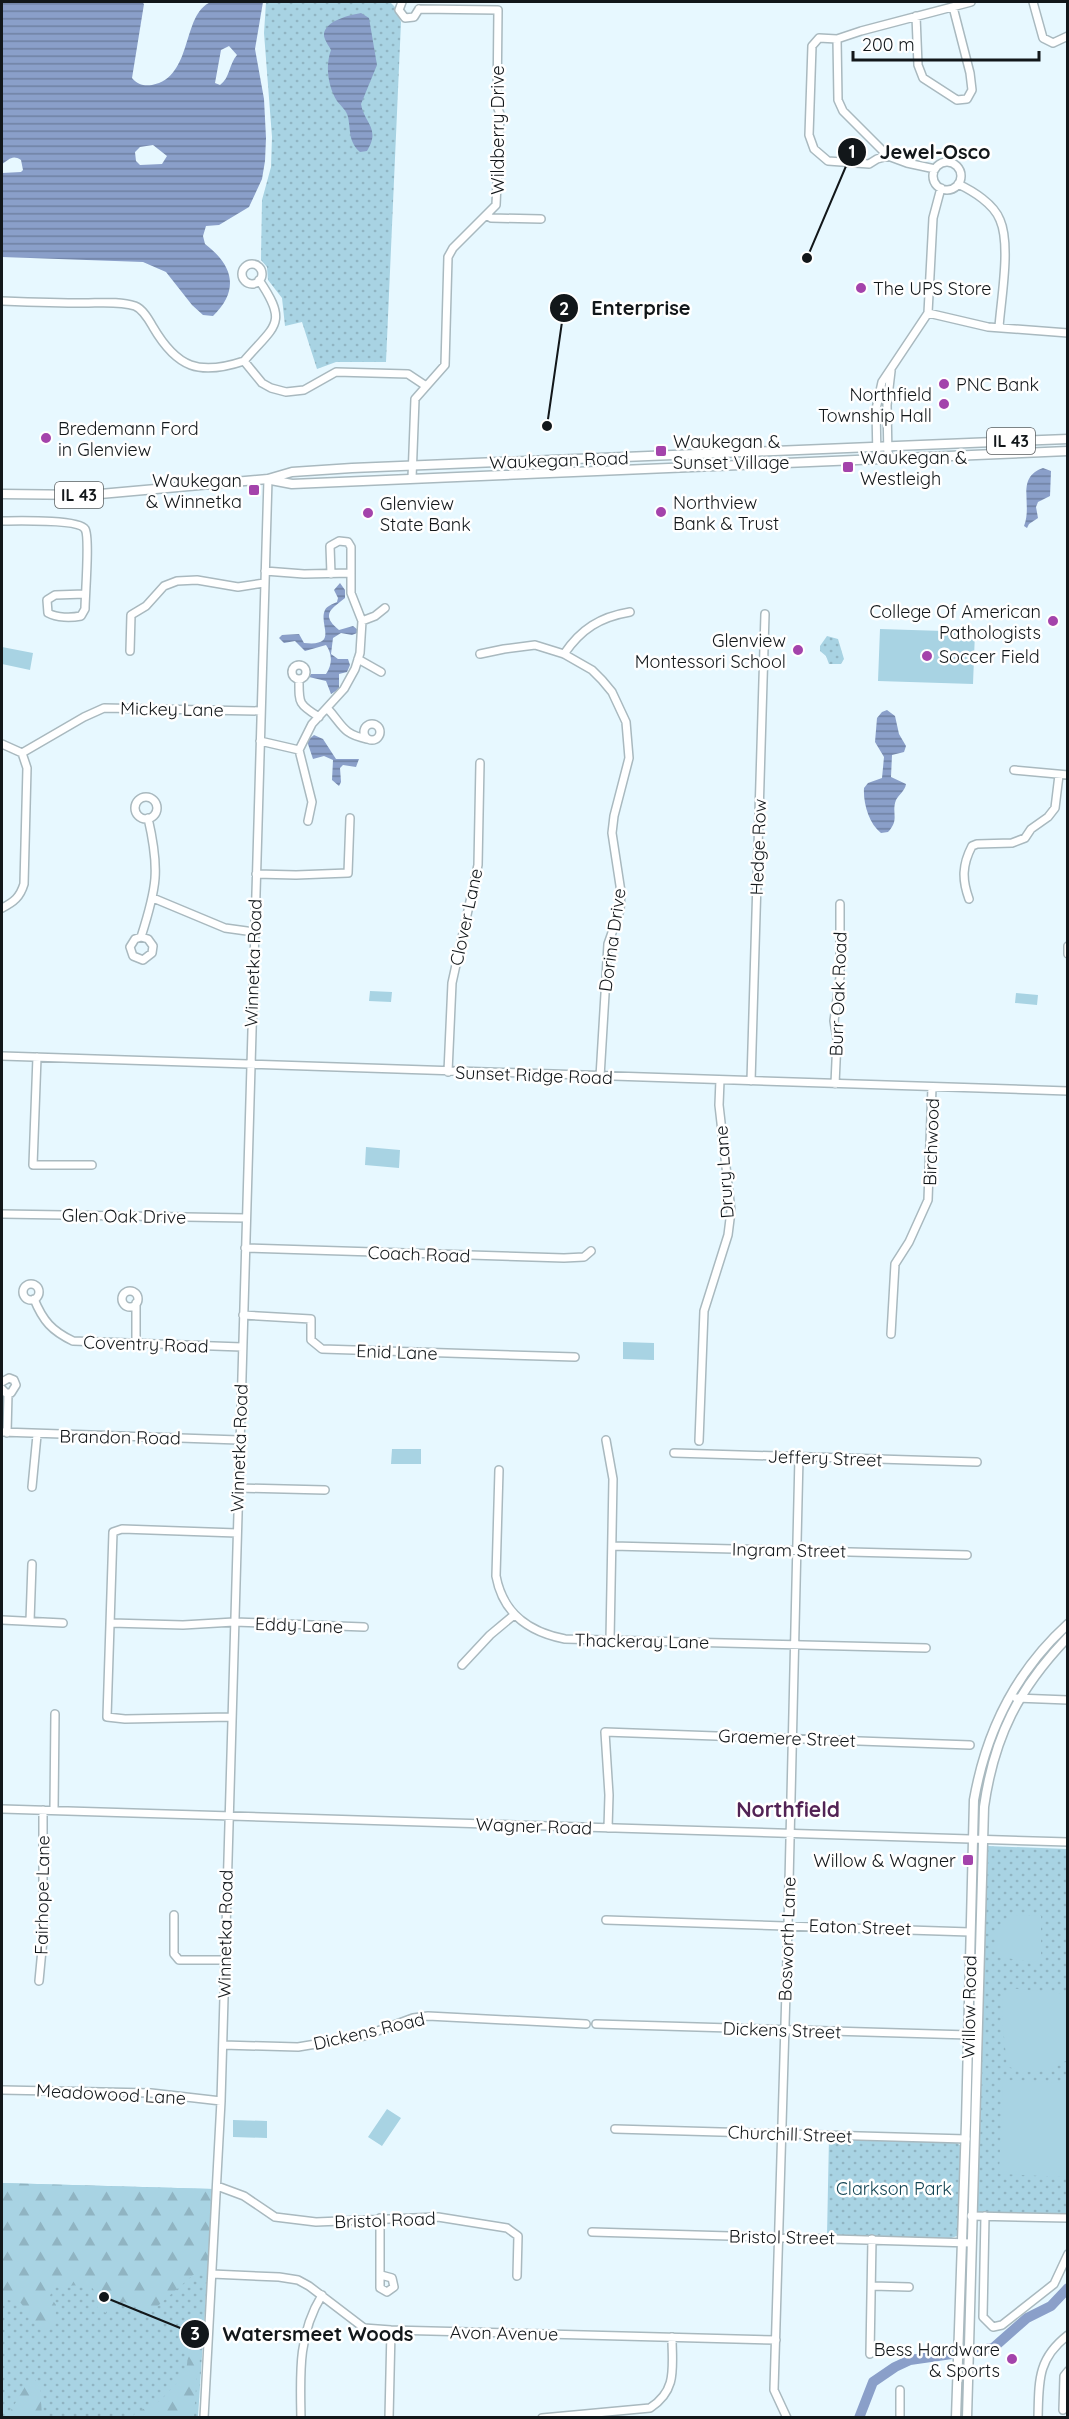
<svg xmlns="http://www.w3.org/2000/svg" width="1069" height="2419" font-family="Quicksand,sans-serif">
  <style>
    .green { fill: url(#green-dots) }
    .forest { fill: url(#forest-firs) }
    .pitch { fill: #a8d3e3 }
    .water { fill: url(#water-rules); fill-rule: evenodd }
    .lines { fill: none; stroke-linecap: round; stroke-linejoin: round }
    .river { stroke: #8a9fc9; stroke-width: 10 }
    .minor-casing { stroke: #a9b9bf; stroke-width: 10 }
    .major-casing { stroke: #a9b9bf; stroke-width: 11 }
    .minor { stroke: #fff; stroke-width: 7 }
    .major { stroke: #fff; stroke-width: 8 }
    .poi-dot { fill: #a443ab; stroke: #fff; stroke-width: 2 }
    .labels { text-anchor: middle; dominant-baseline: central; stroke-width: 5; stroke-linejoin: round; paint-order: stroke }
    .shield { fill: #fff; stroke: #595d5f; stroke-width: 1.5 }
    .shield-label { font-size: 16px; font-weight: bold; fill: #12171a }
    .street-label { font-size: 18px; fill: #12171a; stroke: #fff }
    .poi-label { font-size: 18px; fill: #12171a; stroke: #fff; text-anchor: start }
    .park-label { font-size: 18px; fill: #124453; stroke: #fff }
    .quarter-label { font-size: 21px; font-weight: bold; fill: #522355; stroke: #fff }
    .leader { fill: none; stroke: #12171a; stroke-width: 2 }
    .callout-dot { fill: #12171a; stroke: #fff; stroke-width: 2 }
    .mark-label { font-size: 18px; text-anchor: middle; font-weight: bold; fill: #fff }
    .callout-label { font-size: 20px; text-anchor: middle; font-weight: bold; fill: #12171a; stroke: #fff; stroke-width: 5; stroke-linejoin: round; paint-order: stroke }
  </style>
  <defs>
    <pattern id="green-dots" width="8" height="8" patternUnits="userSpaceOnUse" patternTransform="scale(1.5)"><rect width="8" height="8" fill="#a8d3e3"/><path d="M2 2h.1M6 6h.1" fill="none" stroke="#90b4c2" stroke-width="1.8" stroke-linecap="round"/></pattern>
    <pattern id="forest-firs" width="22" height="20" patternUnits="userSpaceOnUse" patternTransform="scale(1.5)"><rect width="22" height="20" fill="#a8d3e3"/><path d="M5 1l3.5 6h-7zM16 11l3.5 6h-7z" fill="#90b4c2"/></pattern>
    <pattern id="water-rules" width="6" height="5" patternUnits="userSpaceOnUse" patternTransform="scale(1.5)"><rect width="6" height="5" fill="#8a9fc9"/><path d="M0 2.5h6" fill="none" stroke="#6f81a2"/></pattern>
  </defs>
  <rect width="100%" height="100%" fill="#e7f8ff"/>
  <path class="green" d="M266,2H390L395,7L401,22L386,362H336L317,369L302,322L285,326L282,298L268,280L267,267L261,260L262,200L271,167L272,137L264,33Z
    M827,636L838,639L844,659L841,664H829L826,656L820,651V646Z
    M988,1846L1067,1849V2216L973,2212Z
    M829,2137L957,2143L961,2146L960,2231L957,2236L951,2238L827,2235Z
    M2,2183L213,2189L198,2417L2,2418Z"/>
  <path class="forest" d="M2,2183L213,2189L208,2274L193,2275L152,2311H144L124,2302L106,2313L98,2309L95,2292L91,2286C79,2284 67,2287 54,2285L50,2296L56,2305L55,2325L46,2331L35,2322L20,2302L2,2299Z
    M201,2314L194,2417H133L135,2413L160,2401L186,2373L188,2356L183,2344L185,2325L193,2317Z
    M35,2380L40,2384L42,2417H7L26,2385Z"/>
  <path class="pitch" d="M880,629L975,632L973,684L878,681Z
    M2,647L33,653L30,670L2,664Z
    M370,991L392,992L391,1002L369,1001Z
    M1016,993L1038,995L1037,1005L1015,1003Z
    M366,1147L400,1150L399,1168L365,1165Z
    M623,1342L654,1343V1360L623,1359Z
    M392,1449H421V1464H391Z
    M1013,1915L1041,1916V1957L1035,1962L997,1957V1931Z
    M1009,1988L1067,1994V2060C1048,2074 1028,2075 1007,2066L1002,2017L1003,1994Z
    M1003,2080L1067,2083V2177L999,2174Z
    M387,2109L401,2118L382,2146L368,2137Z
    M233,2120L267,2121V2138L233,2137Z"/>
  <path class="water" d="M2,2H142L144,4L132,78C138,85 144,86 152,85C194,77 181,14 211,2C219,0 252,1 263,2L255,49L264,99L266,138L265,161L262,179L249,207L219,225L206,226L203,236L205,244C233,265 240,290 213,316L203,315L192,305L166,272L143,262L2,257V173L21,172L23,170L21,160C12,154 9,160 2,164ZM229,46L237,55C229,64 230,78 220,85L215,83L221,50ZM153,145L167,156L162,164L140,165L136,161L135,152L140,147Z
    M361,13L369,18L377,65L361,104C364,123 381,128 367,151L360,152C348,141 351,131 348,117C347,111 341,106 337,101C328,87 325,66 331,50C329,46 325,41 324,36C323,21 350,15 361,13Z
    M1043,468L1051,471L1050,496L1038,502L1036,507L1038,518L1029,524L1027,528L1024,526C1033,503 1015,478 1043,468Z
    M340,583L345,590V598C333,608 319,614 339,630L353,626L358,630L357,633L352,635L341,633L333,638L331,654L338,659H348L350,665L347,672L339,674V689L331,694L326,681L309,677L311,674H326C332,665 333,655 326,645L305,651L295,641L284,643L279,638L282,635L299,634L304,643C340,647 318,624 325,610C327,606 333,604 337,602L338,598L334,590Z
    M887,710L895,716L899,734L906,746L904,752L892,755L891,777L906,784C905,791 899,794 896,800C891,813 900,819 888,832L881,833C869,824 863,803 864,788L868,783L882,778L884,757L875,742L877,718L882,712Z
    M314,735L323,739L336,759H359L356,767L343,765L340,768L341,782L339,786L332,780L333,760L324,756L313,759L307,741Z"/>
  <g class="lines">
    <path class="river" d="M859,2418L873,2382L895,2367L910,2360L993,2348L1027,2318L1051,2306L1068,2288"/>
    <g class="minor-casing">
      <path id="minor" d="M402,2L399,10L405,18L414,17L419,9
        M1033,2L1043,38L1053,43L1068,36
        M916,16L918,65L923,78L957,100L967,99L972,90L970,73L953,7
        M837,39L838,100L843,111L888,156
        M933 176a14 14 0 1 1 28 0a14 14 0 1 1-28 0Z
        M935,169L907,163L888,156L877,159L869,164L828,161L814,149L809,135L812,46L819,38L837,39L861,31L971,2
        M958,184C973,191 994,204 1000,220C1011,245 1001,299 999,327
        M487,215L491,218L541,219
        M242 274a10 10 0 1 1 20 0a10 10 0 1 1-20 0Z
        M259,280C289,324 275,325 244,361L262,383L271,388L286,392L304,390L336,372L408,374L426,386
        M2,301C29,302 57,303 84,303C100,303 120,301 135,306C143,309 149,320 153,327C177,368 199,376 244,361
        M928,313L988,327L1068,333
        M888,458L887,405L891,371
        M877,459L876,409L882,382L928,313L933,218L941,188
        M412,478L415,399L445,365L448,257L453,248L496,205L500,114L497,106L498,10L419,9
        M2,521C15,521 78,519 85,529C90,537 85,596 85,609L81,616C71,618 57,618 48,613L47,600L55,595L85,594
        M265,571L304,574L351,573
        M362,621L375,616L385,608
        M130,651L131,615L146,606L164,586L177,581L197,580L238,587L264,583
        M480,654L504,649L535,645L564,654L592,670L602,680L612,692L626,722L629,758L614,816L612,833L621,892L620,910L608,944L600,1077
        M564,654C581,629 600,617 630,612
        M358,659L381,672
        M292 672a7 7 0 1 1 14 0a7 7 0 1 1-14 0Z
        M299,680C299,703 298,704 319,717
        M327,708C343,725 342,734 367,739
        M364 732a8 8 0 1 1 16 0a8 8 0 1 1-16 0Z
        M260,741L299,750
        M2,744L22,753
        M22,753L84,717L104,708L261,711
        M1014,770L1068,775
        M135 808a11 11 0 1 1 22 0a11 11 0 1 1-22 0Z
        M308,821L312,802L299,750L312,724L344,689L355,669L360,653L362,621L351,593V547L348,542L339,541L330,546L331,574
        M256,874L296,875L348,873L350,818
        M153,898L225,928L254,932
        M969,899C962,880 962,865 972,846L977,844L1012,843L1025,838L1031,829L1048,817L1055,808L1059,775
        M2,908C14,902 20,897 24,884L27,768L22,753
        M141,937L148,939L153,946L152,953L143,960L133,956L130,947L135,939L141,937C157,887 160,870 148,818
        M1068,946V954
        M2,1056L1068,1091
        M37,1057L33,1165H92
        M448,1072L452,983L478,865L480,763
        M751,1081L765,614
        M835,1084L837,1039L834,1021L840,977V904
        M2,1214L246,1218
        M245,1248L564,1258L584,1257L591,1251
        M23 1292a8 8 0 1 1 16 0a8 8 0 1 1-16 0Z
        M122 1299a8 8 0 1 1 16 0a8 8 0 1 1-16 0Z
        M34,1299C43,1321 52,1331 73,1341L242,1347
        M243,1315L311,1319V1340L322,1349L575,1357
        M891,1334L895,1264L909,1242L928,1200L932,1087
        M136,1343V1303
        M2,1382L9,1378L14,1380L16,1385L11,1393H6L2,1389
        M2,1432L239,1440
        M7,1433L8,1393
        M606,1440L613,1479L610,1640
        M699,1441L704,1311L728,1235L731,1211L719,1105L720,1080
        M674,1453L977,1462
        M499,1470L496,1576C503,1614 529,1632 565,1639L926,1648
        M32,1487L37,1435
        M238,1488L325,1490
        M612,1546L967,1555
        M2,1620L63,1623
        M30,1621L32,1564
        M111,1623L183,1625L234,1622L364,1627
        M462,1665L490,1635L514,1615
        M1016,1698L1068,1700
        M231,1717L125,1719L107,1717L113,1532L122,1529L237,1533
        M2,1809L1068,1842
        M54,1810L55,1714
        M608,1828L609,1795L605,1732L970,1745
        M174,1915V1954L179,1960H225
        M606,1920L970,1932
        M39,1981L43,1939V1810
        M596,2024L969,2035
        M223,2045L298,2047L364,2036L413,2018L428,2016L586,2024
        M2,2090L151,2093L221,2101
        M615,2129L966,2139
        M217,2186L244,2196L275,2217L316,2222L438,2217L507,2228L518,2236L517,2276
        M971,2216L1068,2218
        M985,2216L983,2317L993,2327L1002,2325L1054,2284L1068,2254
        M380,2218V2288L387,2292L394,2287L392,2278L381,2275
        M592,2232L971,2243
        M212,2274L279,2277L298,2280L309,2286L364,2328L391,2330L776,2340
        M872,2286L909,2287
        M870,2354L872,2239
        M900,2390V2418
        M1063,2410L1064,2376L1068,2371
        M204,2418L221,2101L268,479
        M301,2418C300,2373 298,2334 322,2295
        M389,2418L391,2330
        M542,2418L650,2408C678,2390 672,2367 672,2337
        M787,2418L774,2390L788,1925L799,1457
        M1038,2418C1039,2381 1037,2359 1068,2335"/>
    </g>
    <g class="major-casing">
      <path id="major" d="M271,480L292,484L1068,451
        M2,494L89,495L268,479L292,472L352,468L1068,439
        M956,2418L966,2123L974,1800C986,1732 1015,1672 1068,1624
        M967,2418L984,1807C994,1736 1019,1688 1068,1637"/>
    </g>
    <use href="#minor" class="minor"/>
    <use href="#major" class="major"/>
  </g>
  <g class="poi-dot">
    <circle cx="861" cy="288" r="6"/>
    <circle cx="944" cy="384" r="6"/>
    <circle cx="944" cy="404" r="6"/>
    <circle cx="46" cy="438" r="6"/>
    <rect x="655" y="445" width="12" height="12" rx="3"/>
    <rect x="842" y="461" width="12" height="12" rx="3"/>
    <rect x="248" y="484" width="12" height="12" rx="3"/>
    <circle cx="661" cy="512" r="6"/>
    <circle cx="368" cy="513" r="6"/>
    <circle cx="1053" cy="621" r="6"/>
    <circle cx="798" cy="650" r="6"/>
    <circle cx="927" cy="656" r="6"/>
    <rect x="962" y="1854" width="12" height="12" rx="3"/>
    <circle cx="1012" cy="2359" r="6"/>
  </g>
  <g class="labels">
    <g class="shield">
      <rect x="987" y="428" width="48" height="26" rx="4.5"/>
      <rect x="55" y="482" width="48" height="26" rx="4.5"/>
    </g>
    <g class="shield-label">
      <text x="1011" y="441">IL 43</text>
      <text x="79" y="495">IL 43</text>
    </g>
    <g class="street-label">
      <text transform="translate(497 130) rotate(-90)">Wildberry Drive</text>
      <text transform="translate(559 460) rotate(-2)">Waukegan Road</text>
      <text transform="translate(172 709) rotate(1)">Mickey Lane</text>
      <text transform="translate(758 847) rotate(-88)">Hedge Row</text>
      <text transform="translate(466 917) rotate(-78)">Clover Lane</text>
      <text transform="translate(612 940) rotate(-82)">Dorina Drive</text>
      <text transform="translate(253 963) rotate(-88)">Winnetka Road</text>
      <text transform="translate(838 994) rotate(-88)">Burr Oak Road</text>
      <text transform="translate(534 1075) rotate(2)">Sunset Ridge Road</text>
      <text transform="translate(931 1142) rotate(-88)">Birchwood</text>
      <text transform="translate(724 1172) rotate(-94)">Drury Lane</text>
      <text transform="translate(124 1216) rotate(1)">Glen Oak Drive</text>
      <text transform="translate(419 1254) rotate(2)">Coach Road</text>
      <text transform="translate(146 1344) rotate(2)">Coventry Road</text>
      <text transform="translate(397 1352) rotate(2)">Enid Lane</text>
      <text transform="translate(120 1437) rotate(1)">Brandon Road</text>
      <text transform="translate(239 1448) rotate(-88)">Winnetka Road</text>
      <text transform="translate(825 1458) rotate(2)">Jeffery Street</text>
      <text transform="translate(789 1550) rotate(1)">Ingram Street</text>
      <text transform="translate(299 1625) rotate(2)">Eddy Lane</text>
      <text transform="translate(642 1641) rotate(1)">Thackeray Lane</text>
      <text transform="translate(787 1738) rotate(2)">Graemere Street</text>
      <text transform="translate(534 1826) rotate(2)">Wagner Road</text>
      <text transform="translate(42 1895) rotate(-89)">Fairhope Lane</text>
      <text transform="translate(860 1927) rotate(2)">Eaton Street</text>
      <text transform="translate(225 1934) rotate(-89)">Winnetka Road</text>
      <text transform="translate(787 1939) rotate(-88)">Bosworth Lane</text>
      <text transform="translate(969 2007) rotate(-89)">Willow Road</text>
      <text transform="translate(782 2030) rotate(2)">Dickens Street</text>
      <text transform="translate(369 2031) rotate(-13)">Dickens Road</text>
      <text transform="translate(111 2094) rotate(3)">Meadowood Lane</text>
      <text transform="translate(790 2134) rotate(2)">Churchill Street</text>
      <text transform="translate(385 2220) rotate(-2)">Bristol Road</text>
      <text transform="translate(782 2237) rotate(1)">Bristol Street</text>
      <text transform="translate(504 2333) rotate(1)">Avon Avenue</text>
    </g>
    <g class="poi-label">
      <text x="873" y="288">The UPS Store</text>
      <text x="956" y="384">PNC Bank</text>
      <text x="932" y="394" text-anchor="end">Northfield<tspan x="932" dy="21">Township Hall</tspan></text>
      <text x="58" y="428">Bredemann Ford<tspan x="58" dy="21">in Glenview</tspan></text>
      <text x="673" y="441">Waukegan &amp;<tspan x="673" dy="21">Sunset Village</tspan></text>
      <text x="860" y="457">Waukegan &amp;<tspan x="860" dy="21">Westleigh</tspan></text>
      <text x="242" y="480" text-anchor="end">Waukegan<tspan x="242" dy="21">&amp; Winnetka</tspan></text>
      <text x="673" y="502">Northview<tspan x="673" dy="21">Bank &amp; Trust</tspan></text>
      <text x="380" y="503">Glenview<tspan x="380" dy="21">State Bank</tspan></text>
      <text x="1041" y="611" text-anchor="end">College Of American<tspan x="1041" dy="21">Pathologists</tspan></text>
      <text x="786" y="640" text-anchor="end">Glenview<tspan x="786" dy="21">Montessori School</tspan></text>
      <text x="939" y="656">Soccer Field</text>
      <text x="956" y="1860" text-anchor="end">Willow &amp; Wagner</text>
      <text x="1000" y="2349" text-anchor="end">Bess Hardware<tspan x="1000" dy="21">&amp; Sports</tspan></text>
    </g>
    <g class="park-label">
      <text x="894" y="2188">Clarkson Park</text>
    </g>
    <g class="quarter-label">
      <text x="788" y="1809">Northfield</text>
    </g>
  </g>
  <path class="leader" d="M807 258L852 152M547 426L564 308M104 2297L195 2334"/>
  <g class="callout-dot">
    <circle cx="807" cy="258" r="6"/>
    <circle cx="547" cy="426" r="6"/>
    <circle cx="104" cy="2297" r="6"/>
    <circle cx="852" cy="152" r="15"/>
    <circle cx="564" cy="308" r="15"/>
    <circle cx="195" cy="2334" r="15"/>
  </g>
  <g class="mark-label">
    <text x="852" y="158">1</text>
    <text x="564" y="315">2</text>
    <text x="195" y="2340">3</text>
  </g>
  <g class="callout-label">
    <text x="935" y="159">Jewel-Osco</text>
    <text x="641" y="315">Enterprise</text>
    <text x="318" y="2341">Watersmeet Woods</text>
  </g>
  <rect width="1069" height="2419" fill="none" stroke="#12171a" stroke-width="6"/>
  <path d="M853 51v9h186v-9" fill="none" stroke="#12171a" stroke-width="3"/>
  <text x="862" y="51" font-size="18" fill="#12171a" stroke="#ffffff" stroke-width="4.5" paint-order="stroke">200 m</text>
</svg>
